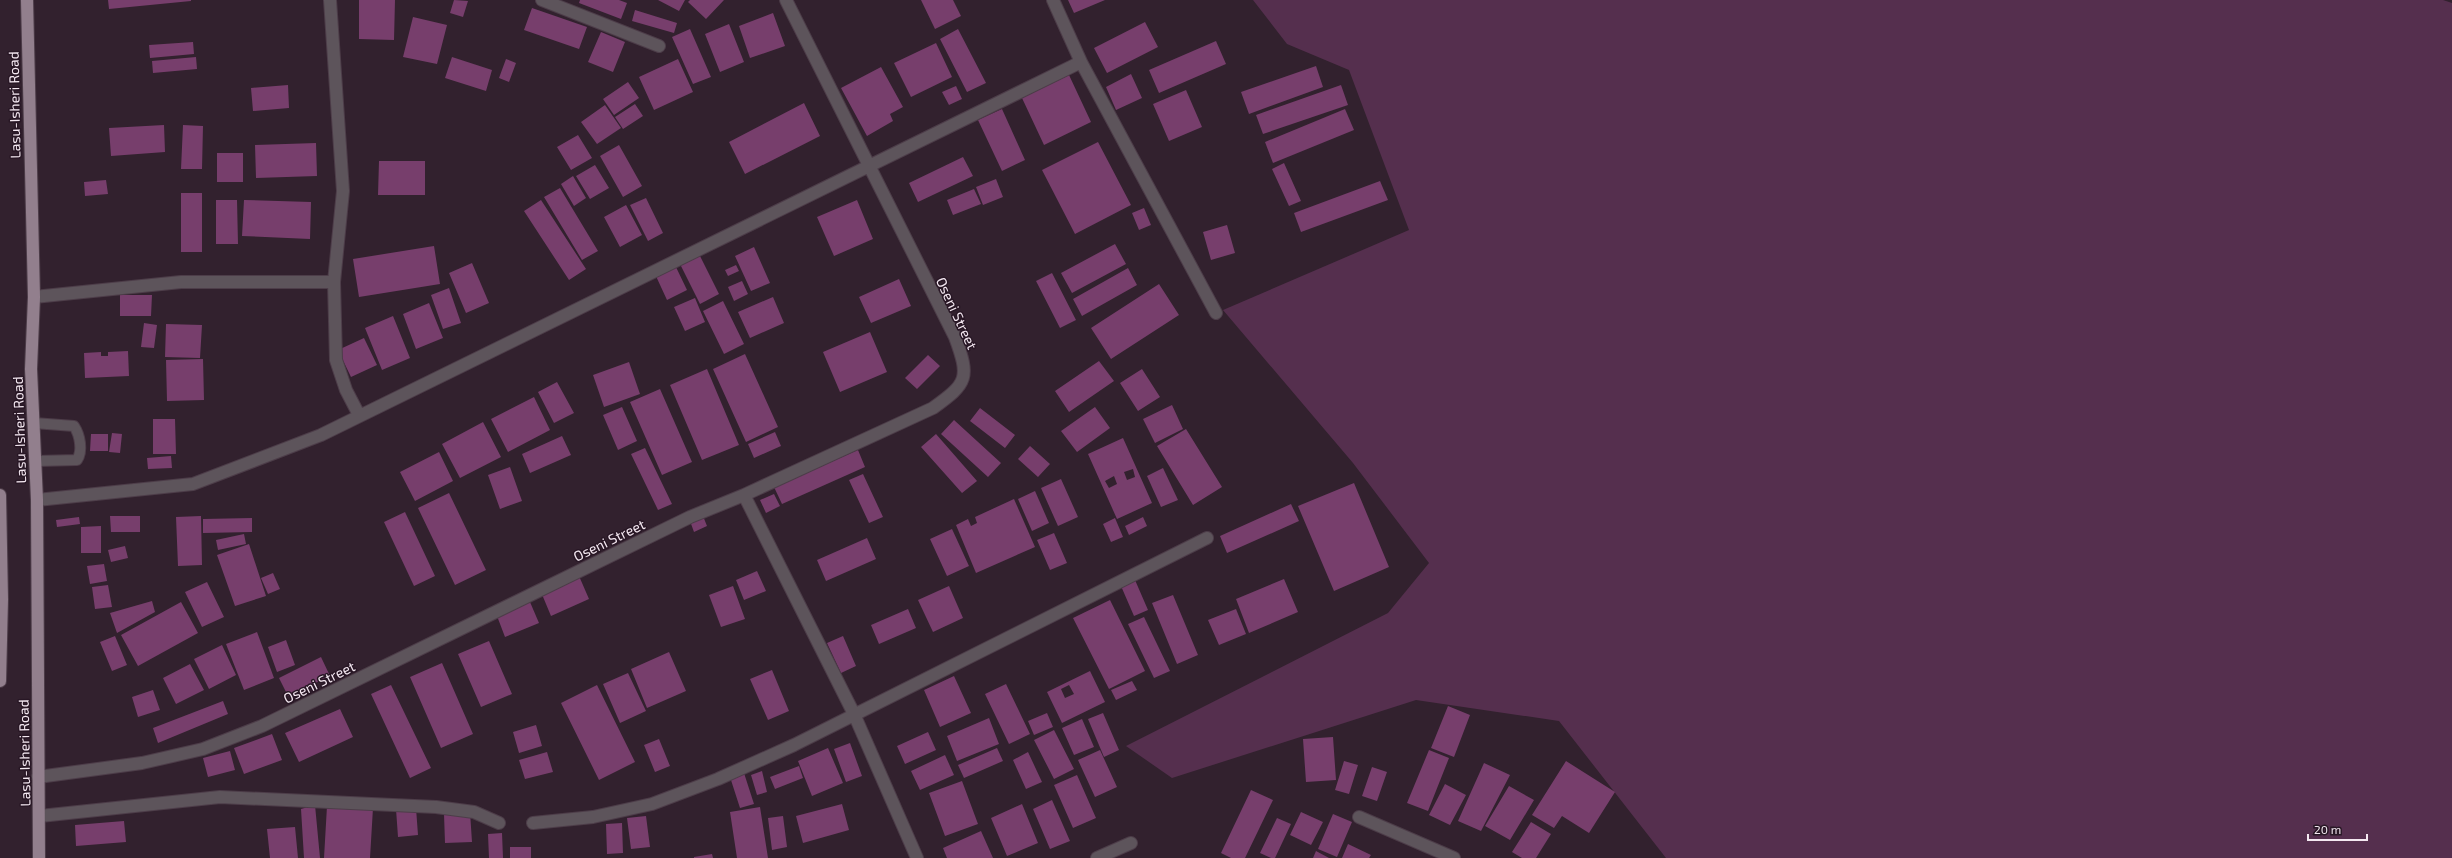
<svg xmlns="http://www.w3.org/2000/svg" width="2452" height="858" font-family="'Exo 2',sans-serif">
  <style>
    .green { fill: #552f4e }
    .building { fill: #773e6c; fill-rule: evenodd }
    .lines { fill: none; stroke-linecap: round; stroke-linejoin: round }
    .lane-casing { stroke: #4d3d49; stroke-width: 12 }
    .street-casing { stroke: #4d3d49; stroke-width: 14 }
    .primary-casing { stroke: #4d3d49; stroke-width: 14 }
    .lane { stroke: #5d545b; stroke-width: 10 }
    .street { stroke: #5d545b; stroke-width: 12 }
    .primary { stroke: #927f8d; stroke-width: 12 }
    .labels { text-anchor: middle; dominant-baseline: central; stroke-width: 3; stroke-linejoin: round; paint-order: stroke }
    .street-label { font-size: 14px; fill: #f4e8f1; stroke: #281725 }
  </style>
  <rect width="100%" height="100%" fill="#32212e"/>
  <path class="green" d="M1253,0H2443L2452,3V858H1666L1559,721L1416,700L1172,778L1126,746L1388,613L1429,563L1353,463L1223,310L1409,230L1349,70L1287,44Z"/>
  <path class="building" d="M108,0H191V1L109,9Z
    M359,0H395L394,40L359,39Z
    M454,0L468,1L463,17L450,13Z
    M580,0H619L627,3L621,19L579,3Z
    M658,0H685L679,11Z
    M690,0H724L706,19L688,2Z
    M921,0H953L961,16L935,29Z
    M1068,0H1105L1074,13Z
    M532,8L587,27L579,49L524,30Z
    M635,10L677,23L674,33L632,21Z
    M773,13L785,46L750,58L739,26Z
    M413,17L447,25L437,64L403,57Z
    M1145,22L1158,47L1107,73L1094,48Z
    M729,24L744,62L720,72L705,34Z
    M690,29L711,77L693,84L672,37Z
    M958,29L986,83L967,92L940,39Z
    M601,32L625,42L613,72L588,62Z
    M1216,41L1226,64L1159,93L1149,70Z
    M193,42L194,54L150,58L149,45Z
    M936,43L952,77L911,97L894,63Z
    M196,57L197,69L153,73L152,61Z
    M452,57L492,70L486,91L445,78Z
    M506,59L516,63L509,82L499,78Z
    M678,59L693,92L654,110L639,77Z
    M1316,66L1323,87L1249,114L1241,92Z
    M881,67L903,107L890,114L893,121L867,136L841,88Z
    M1131,74L1142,98L1116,110L1106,87Z
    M1069,75L1091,122L1044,145L1022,98Z
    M628,82L639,98L614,115L603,99Z
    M288,85L289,108L253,111L251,88Z
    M1341,85L1348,105L1263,134L1256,115Z
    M956,86L962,99L949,105L942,92Z
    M1186,90L1202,127L1169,141L1153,104Z
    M804,103L820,136L745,174L729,142Z
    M635,104L643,116L623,129L615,117Z
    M605,105L621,128L597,144L581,122Z
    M1002,109L1025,160L1002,171L978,120Z
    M1345,109L1354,130L1273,163L1265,142Z
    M164,125L165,152L111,156L109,128Z
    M183,125L203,126L202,169H181Z
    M578,135L592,158L571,170L557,147Z
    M1098,142L1131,205L1075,234L1042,170Z
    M316,143L317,176L256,178L255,145Z
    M619,145L642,186L623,197L600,156Z
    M217,153H243V182H217Z
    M963,157L973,176L918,202L909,183Z
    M379,161H425V195H378Z
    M1284,163L1301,201L1289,206L1272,169Z
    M595,165L609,188L590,199L576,176Z
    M573,176L586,198L574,206L561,184Z
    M996,179L1003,197L983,205L976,187Z
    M106,180L108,194L85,196L84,182Z
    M1380,181L1388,200L1301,232L1294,213Z
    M560,188L598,251L582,260L544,197Z
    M974,189L981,204L953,215L947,200Z
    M181,193H202V252H181Z
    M646,198L663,233L648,241L630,205Z
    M216,200H237L238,244H216Z
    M244,200L311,202L310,239L242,236Z
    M541,200L586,269L569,280L524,211Z
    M857,200L873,239L834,256L817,217Z
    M626,205L642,235L620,247L604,217Z
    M1144,208L1151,225L1139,230L1132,213Z
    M1227,225L1235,253L1211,260L1203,232Z
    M1115,244L1126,264L1072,293L1061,273Z
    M434,246L440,284L359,297L353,259Z
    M754,247L770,283L751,291L735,256Z
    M698,252L719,294L700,304L679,262Z
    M472,263L489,303L466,313L449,273Z
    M675,265L687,290L667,300L655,274Z
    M736,265L739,271L728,276L725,270Z
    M1128,268L1137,285L1082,316L1073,299Z
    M1052,273L1076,320L1060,328L1036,281Z
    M899,279L911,306L871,323L859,297Z
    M742,281L748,294L734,301L728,287Z
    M1159,284L1179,315L1111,359L1091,328Z
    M449,288L461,323L443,329L431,295Z
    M120,295H152L151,316H120Z
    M773,297L784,323L750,338L738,312Z
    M695,298L705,322L685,331L674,307Z
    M723,301L744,344L724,354L703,311Z
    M429,303L443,338L416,349L403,314Z
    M393,316L410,358L382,370L365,328Z
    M144,323L157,325L154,348L141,347Z
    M166,324L202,325L200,358L165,357Z
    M870,332L887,372L840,392L823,352Z
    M364,338L377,365L351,377L338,350Z
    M128,351L129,376L85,378L84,353L101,352V356H108V352Z
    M745,354L778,427L746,442L713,369Z
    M928,355L940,366L917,389L905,378Z
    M203,359L204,400L167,401L166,360Z
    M1099,361L1114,381L1069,412L1055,391Z
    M629,362L640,394L604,407L593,375Z
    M707,369L739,445L702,460L670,385Z
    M1142,369L1160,397L1138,411L1120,383Z
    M557,382L574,413L554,423L538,392Z
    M660,389L692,462L662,475L630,402Z
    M534,397L550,430L508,452L491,419Z
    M1172,405L1183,429L1155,443L1143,419Z
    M622,407L637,441L618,450L603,415Z
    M1095,407L1110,428L1077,452L1061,431Z
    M980,408L1015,435L1005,448L970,421Z
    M153,419H175L176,454H153Z
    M954,420L1001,463L988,477L941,434Z
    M483,422L501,457L460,478L442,444Z
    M1186,429L1222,487L1193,505L1157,446Z
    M775,432L781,446L754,458L748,444Z
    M112,433L122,434L120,453L109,452Z
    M91,434H108V451H90Z
    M936,434L977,481L962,493L921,447Z
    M562,436L571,455L530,473L522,454Z
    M1123,438L1152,503L1117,519L1088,454ZM1133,469L1135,477L1127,480L1124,472ZM1114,476L1117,484L1109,488L1105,481Z
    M1030,446L1050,464L1038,477L1018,459Z
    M645,448L672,504L658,510L631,454Z
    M858,450L865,467L782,504L774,487Z
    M439,452L453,481L415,501L400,472Z
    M171,456L172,468L148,469L147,458Z
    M510,467L522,501L500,509L488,475Z
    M1163,468L1178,500L1161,507L1147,476Z
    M863,474L883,517L869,523L849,480Z
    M1061,479L1078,517L1058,526L1041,488Z
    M1354,483L1389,567L1334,591L1298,506Z
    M1035,491L1049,523L1032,531L1018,499Z
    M449,493L486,570L455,585L418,508Z
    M774,494L780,506L766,513L760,500Z
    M1014,499L1035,547L976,573L956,525L968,519L971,526L977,523L975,517Z
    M1291,504L1299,521L1227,553L1220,536Z
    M405,512L435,576L414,586L384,522Z
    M110,516H140V532H111Z
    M201,516L202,565L178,566L176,517Z
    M703,516L707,526L694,532L690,521Z
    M79,517L80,524L57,527L56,520Z
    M1143,517L1147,526L1129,535L1125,526Z
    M252,518V532L203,533V519Z
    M1115,518L1123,537L1111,542L1103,524Z
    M101,526V553H81V527Z
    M952,529L969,566L947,576L930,539Z
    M1054,533L1067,563L1050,570L1037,540Z
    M244,534L246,544L218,550L216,540Z
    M867,538L876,559L826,581L817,560Z
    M249,544L266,596L235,606L217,555Z
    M125,546L128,558L111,562L108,550Z
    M104,564L107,581L90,584L87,566Z
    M757,571L766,591L744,600L736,580Z
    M273,573L280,589L268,594L261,578Z
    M579,576L589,599L551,616L541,592Z
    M1284,579L1298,612L1249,633L1236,599Z
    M1135,580L1148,610L1134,616L1121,586Z
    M207,582L224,617L202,627L185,592Z
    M108,585L112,607L95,609L92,587Z
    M733,586L745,619L721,627L709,595Z
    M949,586L963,618L933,632L918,600Z
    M1173,595L1198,655L1177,664L1152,603Z
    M1110,600L1145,671L1109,689L1073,618Z
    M152,601L155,612L117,633L110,613Z
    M181,602L198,633L138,666L121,635Z
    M530,602L539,623L505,637L497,616Z
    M908,609L916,628L879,644L871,625Z
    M1236,609L1246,634L1219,645L1208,620Z
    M1144,617L1170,671L1154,678L1128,624Z
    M257,632L274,678L244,690L226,644Z
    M115,636L127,665L112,671L100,642Z
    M843,636L856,666L841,673L827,643Z
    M286,640L295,665L277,672L268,647Z
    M489,641L512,694L481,707L458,654Z
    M222,645L236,675L209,689L194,659Z
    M669,652L686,691L647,708L631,669Z
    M321,657L330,676L288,696L279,678Z
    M442,663L473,734L441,748L410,677Z
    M190,664L204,690L176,704L163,678Z
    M772,670L789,711L768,720L750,679Z
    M1090,671L1105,702L1062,723L1047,692ZM1069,685L1074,694L1065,698L1061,689Z
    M628,673L646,711L620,723L603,684Z
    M954,676L971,713L940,727L924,690Z
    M1132,681L1137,690L1116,700L1111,690Z
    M1006,684L1030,734L1009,744L985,694Z
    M391,685L431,768L410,778L371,694Z
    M597,685L635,762L599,780L561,703Z
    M153,690L160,710L138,717L132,697Z
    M223,701L228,714L158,743L153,728Z
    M1448,706L1470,715L1454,757L1431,748Z
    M340,709L353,737L299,762L285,733Z
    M1047,713L1053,727L1034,735L1028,721Z
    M1103,713L1119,750L1104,757L1088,719Z
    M989,718L999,744L957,761L947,736Z
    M1082,719L1094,747L1074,755L1062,728Z
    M536,725L542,746L519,753L513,732Z
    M1054,730L1074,769L1054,779L1034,740Z
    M928,732L936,750L905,764L897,746Z
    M272,734L282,760L244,774L234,748Z
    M1333,737L1336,780L1306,782L1303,739Z
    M659,739L670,766L655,772L644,745Z
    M850,743L862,776L846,782L834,749Z
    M828,748L843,783L812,796L798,761Z
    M997,748L1003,761L964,778L958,765Z
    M1100,750L1117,787L1095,797L1078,760Z
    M1429,750L1449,758L1428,811L1407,803Z
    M230,751L235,770L208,777L203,758Z
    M547,752L553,772L525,779L519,760Z
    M1028,752L1042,782L1026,789L1013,760Z
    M945,755L954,775L920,790L911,771Z
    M1344,761L1358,765L1349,794L1335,790Z
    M1566,761L1615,792L1589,833L1562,816L1554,828L1532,815Z
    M1484,763L1510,775L1481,831L1458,821Z
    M799,766L803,778L775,789L770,777Z
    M1372,767L1387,772L1377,801L1362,796Z
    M762,771L767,792L757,795L751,775Z
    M744,773L754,804L740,808L730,777Z
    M1077,775L1096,818L1073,828L1054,785Z
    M962,781L978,824L945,836L929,793Z
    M1445,784L1466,795L1450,825L1429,815Z
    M1509,786L1534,800L1510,840L1485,826Z
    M1251,790L1273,800L1245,858H1231L1221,853Z
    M1052,800L1070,841L1050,849L1033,809Z
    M842,804L849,830L803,843L796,816Z
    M1022,804L1038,843L1007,856L991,818Z
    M315,805L320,858H304L301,809Z
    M327,806L373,808L370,858H324Z
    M760,807L768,858H737L730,812Z
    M416,808L418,835L398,837L396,809Z
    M470,812L472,842L445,843L444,814Z
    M1301,812L1323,822L1311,845L1290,835Z
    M1333,814L1352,822L1337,857L1318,849Z
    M646,816L650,847L631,849L627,818Z
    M783,816L787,847L772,850L768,818Z
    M1277,818L1291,824L1275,858H1271L1260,853Z
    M124,821L126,842L76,846L75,825Z
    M1531,822L1551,834L1536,858H1522L1512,852Z
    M622,823L623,853L607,854L606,824Z
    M295,827L298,858H270L267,829Z
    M981,831L993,858H947L943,848Z
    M502,833L503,858H489L488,834Z
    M1348,844L1371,855L1369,858H1342Z
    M510,847H531V858H510Z
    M1316,851L1329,858H1313Z
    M712,854L713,858H694V857Z"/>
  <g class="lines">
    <g class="lane-casing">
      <path id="lane" d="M34,423L74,426C80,435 83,451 77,460L36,461"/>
    </g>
    <g class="street-casing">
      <path id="street" d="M330,0L343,191L334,282L336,360L346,390L359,415
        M542,0L659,46
        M1081,62L1216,313
        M34,297L181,282H334
        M744,495L854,714L917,858
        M37,500L193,484L321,435L1081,62L1053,0
        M38,777L142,763L203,749L262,726L690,517L744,495L933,408C968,383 970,378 955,337L786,0
        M40,816L220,797L436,807L474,812L499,823
        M1359,817L1454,858
        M533,823L593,817L652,804L718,779L794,745L1207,538
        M1097,858L1131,843"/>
    </g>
    <g class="primary-casing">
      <path id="primary" d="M27,0L34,297L31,369L37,500L39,858
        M0,495L2,599L0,681"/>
    </g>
    <use href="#lane" class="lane"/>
    <use href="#street" class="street"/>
    <use href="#primary" class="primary"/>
  </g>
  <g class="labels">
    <g class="street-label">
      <text transform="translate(14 105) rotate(-91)">Lasu-Isheri Road</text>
      <text transform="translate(957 313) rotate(65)">Oseni Street</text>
      <text transform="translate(19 430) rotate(-92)">Lasu-Isheri Road</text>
      <text transform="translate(609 540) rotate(-26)">Oseni Street</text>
      <text transform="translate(319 682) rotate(-26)">Oseni Street</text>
      <text transform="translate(24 753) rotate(-91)">Lasu-Isheri Road</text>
    </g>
  </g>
  <path d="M2308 834v6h59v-6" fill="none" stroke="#f4e8f1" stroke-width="2"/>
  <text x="2314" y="834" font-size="12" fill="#f4e8f1" stroke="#281725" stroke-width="3" paint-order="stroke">20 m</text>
</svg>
